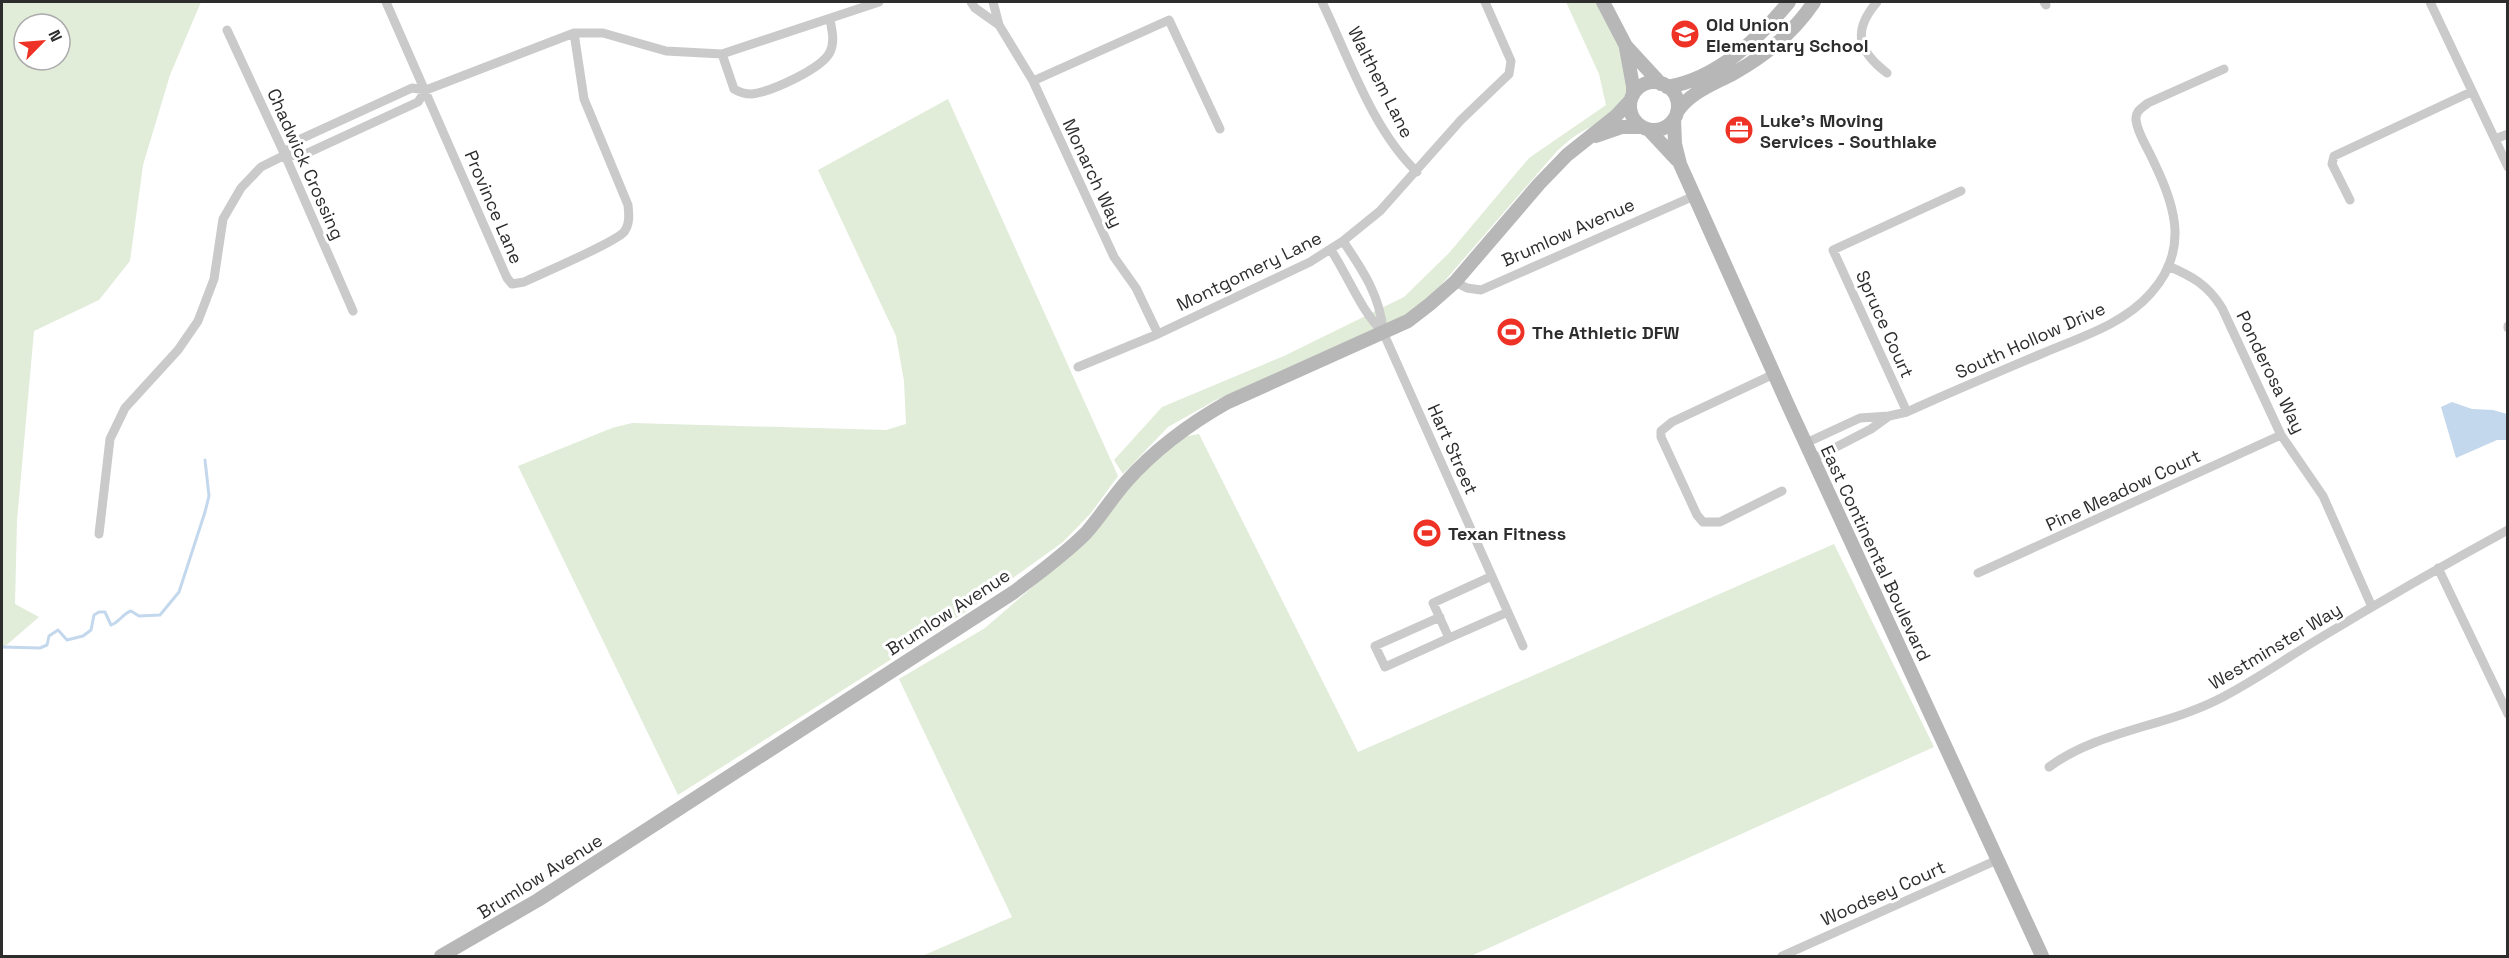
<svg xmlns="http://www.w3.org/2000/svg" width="2509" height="958" font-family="'Space Grotesk',sans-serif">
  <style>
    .green { fill: #e1ecd9; fill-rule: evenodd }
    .water { fill: #c4d8ed }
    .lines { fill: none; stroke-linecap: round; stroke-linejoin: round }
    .stream { stroke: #c4d8ed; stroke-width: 3 }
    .street { stroke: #cacaca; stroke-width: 9 }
    .secondary { stroke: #b7b7b7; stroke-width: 14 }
    .labels { text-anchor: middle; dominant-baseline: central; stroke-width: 6; stroke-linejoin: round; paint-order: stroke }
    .poi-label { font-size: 18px; font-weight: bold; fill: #2d2d2d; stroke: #fff; text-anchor: start }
    .street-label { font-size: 18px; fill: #2d2d2d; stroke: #fff }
  </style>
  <rect width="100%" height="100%" fill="#fff"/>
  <path class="green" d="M2,2H201L170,75L143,165L130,261L99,300L34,331L17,521L15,604L39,617L2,649ZM24,24H60V60H24Z
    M1566,2H1597C1612,34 1650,87 1611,115C1601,123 1589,127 1578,134C1571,138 1564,145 1557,151L1435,292L1407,314L1214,401L1168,427L1123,474L1114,460L1162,407L1284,356L1404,297L1449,253L1529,158L1606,105L1599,74Z
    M948,99L1118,476L1091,513L1063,542L967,611L678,795L518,466L612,428L632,423L886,430L906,424L904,381L896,336L818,170Z
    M1199,434L1358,752L1834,544L1934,747L1471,956H922L1012,917L899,679L985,628L1087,540L1147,466L1183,437Z"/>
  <path class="water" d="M2452,402L2472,409L2493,410L2507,414V440H2497L2456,458L2441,407Z"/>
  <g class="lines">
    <path class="stream" d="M2,647L40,648L47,645L49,636L58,630L67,640L83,636L91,630L94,615L99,612H105L111,625C120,622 122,614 131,611L139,616L160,615L179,592L205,512L209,496L205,460"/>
    <path class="street" d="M386,2L507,278L512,284L524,282C543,273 614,243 624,232C630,224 629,214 628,205L584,99L574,33
      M971,2L975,8L999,25L1033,81L1114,257L1136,288L1158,334
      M993,2L999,25
      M1322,2C1349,58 1372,129 1417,172
      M1877,2C1852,31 1858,51 1887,73
      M2044,2L2046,5
      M2430,2L2508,167
      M227,30L285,155L353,311
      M722,54L734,89C740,93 744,94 752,94C770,92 822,69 830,52C835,42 832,30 830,20
      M1033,81L1169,20L1220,129
      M2495,139L2508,134
      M285,155L301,156L418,102L426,90
      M2350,200L2332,164L2334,156L2471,92
      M1343,241C1362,269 1381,297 1383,332L1523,646
      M1331,250C1348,276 1361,311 1383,332
      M2168,266C2192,276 2208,285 2222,308L2281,435L2323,496L2372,607
      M1455,282L1467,288L1481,290L1694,196
      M2508,326V328
      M1078,367L1158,334L1310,262L1343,241L1380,211L1461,120L1509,74L1511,61L1485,2
      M1774,374L1672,422L1661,431V437L1697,515L1703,522H1720L1782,491
      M1907,412L1833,250L1961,191
      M1806,443L1860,418L1889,416L1907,412C1951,392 1996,373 2041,354C2078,338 2123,325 2151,293C2192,247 2173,201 2150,154C2145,144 2137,131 2136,120C2135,111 2142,108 2148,103L2224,69
      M1813,459L1871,429L1889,416
      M99,534L110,439L125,408L178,350L198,321L214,279L223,219L241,188L261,167L285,155L294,142L412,88L426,90L574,33H603L666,51L722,54L879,2
      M2438,568L2508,714
      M1978,573L2281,435
      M1492,576L1433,603L1449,638L1508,612
      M1440,617L1375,646L1385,667L1449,638
      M2049,767C2098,731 2163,727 2217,700C2251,683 2282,661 2315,641C2378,603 2442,566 2508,530
      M1782,956L1997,860"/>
    <path class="secondary" d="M1603,2L1626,46L1661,84
      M1626,48L1633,86V95
      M1630 106a24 24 0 1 1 48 0a24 24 0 1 1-48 0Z
      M1667,87C1717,79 1758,39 1789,2
      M1677,112C1690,92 1714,84 1734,73C1766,55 1794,32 1814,2
      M1674,119L1675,144L1680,164L1788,405L2042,956
      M1649,130L1677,160
      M1596,136L1622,127H1641
      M441,956L538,900L1014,592C1039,573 1064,555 1086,533C1100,517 1112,498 1126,482C1155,449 1189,424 1228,402L1408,321L1430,304L1455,282L1539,184L1567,155L1616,116L1630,101"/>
  </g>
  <defs>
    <g id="school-disc" transform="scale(1.5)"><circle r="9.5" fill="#ee3225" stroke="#fff"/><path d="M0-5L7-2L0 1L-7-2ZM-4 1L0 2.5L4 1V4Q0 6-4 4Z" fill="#fff"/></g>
    <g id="office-disc" transform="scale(1.5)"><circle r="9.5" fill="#ee3225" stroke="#fff"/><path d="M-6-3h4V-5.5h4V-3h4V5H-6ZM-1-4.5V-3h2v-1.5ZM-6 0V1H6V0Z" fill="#fff"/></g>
    <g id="stadium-disc" transform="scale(1.5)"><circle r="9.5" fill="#ee3225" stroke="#fff"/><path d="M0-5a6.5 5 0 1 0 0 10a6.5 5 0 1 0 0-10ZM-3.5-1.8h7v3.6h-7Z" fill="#fff"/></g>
  </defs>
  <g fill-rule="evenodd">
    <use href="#school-disc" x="1685" y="34"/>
    <use href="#office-disc" x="1739" y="130"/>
    <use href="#stadium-disc" x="1511" y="332"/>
    <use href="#stadium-disc" x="1427" y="533"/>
  </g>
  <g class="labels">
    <g class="poi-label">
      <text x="1706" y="24">Old Union<tspan x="1706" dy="21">Elementary School</tspan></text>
      <text x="1760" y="120">Luke’s Moving<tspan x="1760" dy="21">Services - Southlake</tspan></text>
      <text x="1532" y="332">The Athletic DFW</text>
      <text x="1448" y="533">Texan Fitness</text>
    </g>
    <g class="street-label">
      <text transform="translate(1381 82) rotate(63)">Walthem Lane</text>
      <text transform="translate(306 164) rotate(66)">Chadwick Crossing</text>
      <text transform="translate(1093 173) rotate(65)">Monarch Way</text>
      <text transform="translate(494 207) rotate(67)">Province Lane</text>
      <text transform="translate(1568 232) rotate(-24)">Brumlow Avenue</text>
      <text transform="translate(1249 271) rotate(-26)">Montgomery Lane</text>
      <text transform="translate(1885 324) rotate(66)">Spruce Court</text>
      <text transform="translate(2030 340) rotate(-24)">South Hollow Drive</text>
      <text transform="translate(2271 372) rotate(64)">Ponderosa Way</text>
      <text transform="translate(1453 449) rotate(66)">Hart Street</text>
      <text transform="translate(2123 490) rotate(-25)">Pine Meadow Court</text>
      <text transform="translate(1876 553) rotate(65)">East Continental Boulevard</text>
      <text transform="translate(948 612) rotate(-33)">Brumlow Avenue</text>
      <text transform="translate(2275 646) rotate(-31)">Westminster Way</text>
      <text transform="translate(540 876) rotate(-32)">Brumlow Avenue</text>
      <text transform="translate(1883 893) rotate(-24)">Woodsey Court</text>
    </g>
  </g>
  <rect width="2509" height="958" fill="none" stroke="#2d2d2d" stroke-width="6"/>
  <g transform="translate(42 42) rotate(65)"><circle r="28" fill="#ffffff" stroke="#ababab" stroke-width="1.5"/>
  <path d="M0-4.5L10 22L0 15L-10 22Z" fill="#ee3225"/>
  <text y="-9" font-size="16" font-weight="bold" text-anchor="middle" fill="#2d2d2d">N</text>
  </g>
</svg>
